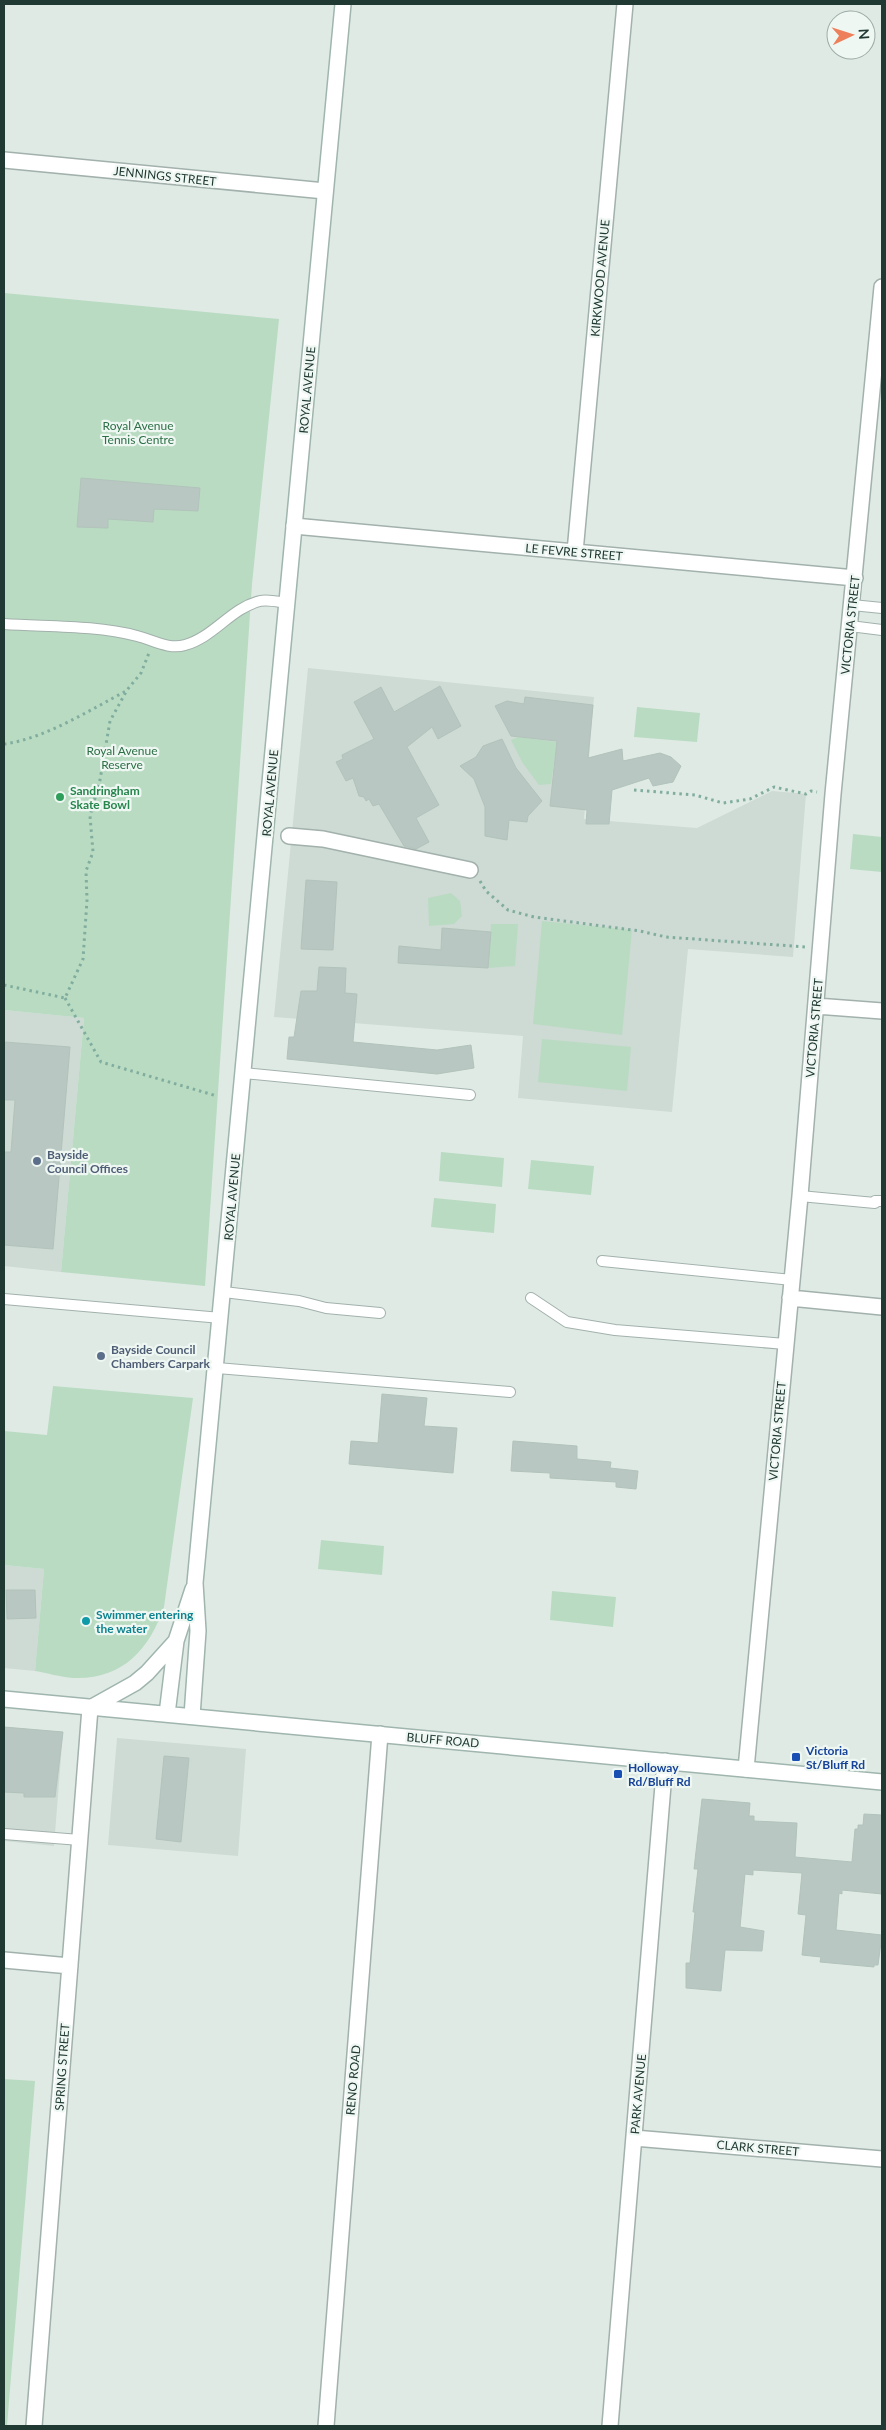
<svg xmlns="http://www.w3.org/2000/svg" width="886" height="2430" font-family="Lato,sans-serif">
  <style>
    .built { fill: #cedad4 }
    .green { fill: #b9dbc2 }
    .building { fill: #b8c7c1; stroke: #b2c3bc }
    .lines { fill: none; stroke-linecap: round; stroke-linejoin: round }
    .lane-casing { stroke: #a2b1ac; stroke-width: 12 }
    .street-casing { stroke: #a2b1ac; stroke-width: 18 }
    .secondary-casing { stroke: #9fb5ad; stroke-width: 18 }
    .path { stroke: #81ad9f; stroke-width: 3; stroke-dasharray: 2.5 4; stroke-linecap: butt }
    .lane { stroke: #fff; stroke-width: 10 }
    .street { stroke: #fff; stroke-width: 15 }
    .secondary { stroke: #fff; stroke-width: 15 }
    .leisure-dot { fill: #2e9e5b; stroke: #eff7f3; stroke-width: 2 }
    .service-dot { fill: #5c6f8a; stroke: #eff7f3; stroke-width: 2 }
    .culture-dot { fill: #0f9aa8; stroke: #eff7f3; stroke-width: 2 }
    .transit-dot { fill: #1a4fb4; stroke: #eff7f3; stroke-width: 2 }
    .labels { text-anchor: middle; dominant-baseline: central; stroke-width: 4.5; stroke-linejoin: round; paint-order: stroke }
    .street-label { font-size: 12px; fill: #213933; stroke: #eff7f3 }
    .park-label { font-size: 12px; fill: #2d6f47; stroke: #eff7f3 }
    .leisure-label { font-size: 12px; font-weight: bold; fill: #27864d; stroke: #eff7f3; text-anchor: start }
    .service-label { font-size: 12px; font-weight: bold; fill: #4e5e75; stroke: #eff7f3; text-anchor: start }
    .culture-label { font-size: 12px; font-weight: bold; fill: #0d838f; stroke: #eff7f3; text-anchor: start }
    .transit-label { font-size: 12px; font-weight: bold; fill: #164399; stroke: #eff7f3; text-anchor: start }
  </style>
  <rect width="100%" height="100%" fill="#dfeae5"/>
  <path class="built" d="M308,668L594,697L584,819L697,828L772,791L806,794L793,957L688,949L672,1112L518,1098L523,1036L274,1017Z
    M4,1010L84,1018L61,1272L4,1266Z
    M4,1565L44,1569L35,1671L4,1668Z
    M4,1727L63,1732L54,1846L4,1841Z
    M117,1738L246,1749L238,1856L108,1845Z"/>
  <path class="green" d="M4,293L279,319L252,584L205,1286L61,1272L84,1018L4,1010Z
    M637,707L700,713L697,742L634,737Z
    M518,737L557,742L551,784L539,785L522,762L511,740Z
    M853,834L882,837V872L850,869Z
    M451,893L460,901L462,916L454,924L429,926L428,898Z
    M542,921L632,930L622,1035L533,1024Z
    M491,924H518L515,966L488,968Z
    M542,1039L631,1047L627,1091L538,1082Z
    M441,1152L504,1158L502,1187L439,1181Z
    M531,1160L594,1166L591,1195L528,1189Z
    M434,1198L496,1204L494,1233L431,1227Z
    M53,1386L193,1398L164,1607C149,1650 122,1680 73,1678C60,1677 47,1673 35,1671L44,1569L4,1565V1431L47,1435Z
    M321,1540L384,1546L382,1575L318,1569Z
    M552,1591L616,1597L613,1627L550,1620Z
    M4,2079L35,2081L7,2426H4Z"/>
  <path class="building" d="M81,478L200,488L198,511L154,509L153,522L108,519V528L77,527Z
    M440,686L461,726L438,739L432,727L407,747L439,805L416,818L429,842L416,849L404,846L379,804L373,806L369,799L366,801L364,797L359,796L353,778L346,781L336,762L343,759L342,755L374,739L354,702L381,687L394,712Z
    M525,697L593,705L588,758L622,749L623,761L660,753L671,757L681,766L673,782L653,786L649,778L612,790L609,824H586L587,810L550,806L557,741L511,736L495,706L507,701L524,704Z
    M502,739L516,768L542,801L528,816L527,822L509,820L507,840L485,836V807L474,779L460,766L476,757L483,746Z
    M306,880L337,882L333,950L301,949Z
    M442,928L491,932L488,968L398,963L399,946L441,950Z
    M319,967L346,968L345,993L357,994L353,1042L437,1050L471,1045L474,1068L437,1074L287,1059L289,1037H294L301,991H317Z
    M4,1042L70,1047L53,1249L4,1245V1152H11L15,1100H4Z
    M382,1394L427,1398L424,1426L457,1428L453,1473L349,1464L351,1441L378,1443Z
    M513,1441L577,1446V1459L611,1462L610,1468L638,1471L636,1489L616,1487V1482L550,1478V1473L511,1471Z
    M6,1590H35L36,1618L7,1619Z
    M4,1727L63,1732L55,1797H24V1793L4,1792Z
    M164,1756L189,1758L181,1842L156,1839Z
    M702,1799L750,1803L749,1816H754V1821L797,1823L795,1857L852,1862L855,1829H858V1825H863L864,1814L882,1815V1894L842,1890V1894L839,1893L836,1930L882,1935L878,1965H874V1967L820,1962L821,1957L802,1955L806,1915L798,1914L802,1873L753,1870V1875L745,1874L740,1927L764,1931L762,1951L725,1950L721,1991L686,1988V1963H690L695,1912H693L698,1869H694Z"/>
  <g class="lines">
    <g class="lane-casing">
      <path id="lane" d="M852,605L882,608
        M4,624C47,627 95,625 137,636C153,640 169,650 185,645C214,637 231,608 260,601C268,599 279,602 287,603
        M850,626L882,630
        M244,1073L470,1095
        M800,1196L875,1203V1201H882
        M602,1261L792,1280
        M224,1292L299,1301L326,1308L380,1313
        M531,1298L567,1322L615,1330L785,1344
        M4,1299L221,1318
        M217,1368L510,1392
        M4,1834L80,1840"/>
    </g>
    <g class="street-casing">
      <path id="street" d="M4,160L325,191
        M294,526L855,578
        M575,552L625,4
        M289,836L323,839L470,870
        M816,1006L882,1011
        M790,1298L882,1307
        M746,1769L800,1196L833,794L882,287
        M4,1960L70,1966
        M634,2138L882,2159
        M34,2426L90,1708
        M326,2426L380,1734
        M610,2426L665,1761"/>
    </g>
    <g class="secondary-casing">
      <path id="secondary" d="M4,1699L882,1782
        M92,1707L135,1683L147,1673L176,1641
        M167,1714L176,1641L193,1589
        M192,1716L198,1631L195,1583L343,4"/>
    </g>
    <path class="path" d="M4,744C44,739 90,710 126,691
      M634,790L695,795L723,803L750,799L774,787L806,794L811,791L817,792
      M480,881L486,891L508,910L534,917L640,931L666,937L806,947
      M4,985L65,998L83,959L87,900L86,871L93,852L90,816L100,780L110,721L127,690L141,673L149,653
      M65,998L101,1062L217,1096"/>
    <use href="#lane" class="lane"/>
    <use href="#street" class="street"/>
    <use href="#secondary" class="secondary"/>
  </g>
  <circle class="leisure-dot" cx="60" cy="797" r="5"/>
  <g class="service-dot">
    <circle cx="37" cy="1161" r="5"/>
    <circle cx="101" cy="1356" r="5"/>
  </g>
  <circle class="culture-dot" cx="86" cy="1621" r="5"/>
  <g class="transit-dot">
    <rect x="791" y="1752" width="10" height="10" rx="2.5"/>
    <rect x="613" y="1769" width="10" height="10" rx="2.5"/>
  </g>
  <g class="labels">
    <g class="street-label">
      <text transform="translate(165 176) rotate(6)">JENNINGS STREET</text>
      <text transform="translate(600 278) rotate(-85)">KIRKWOOD AVENUE</text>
      <text transform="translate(307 390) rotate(-85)">ROYAL AVENUE</text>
      <text transform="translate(574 552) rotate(5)">LE FEVRE STREET</text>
      <text transform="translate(850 625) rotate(-84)">VICTORIA STREET</text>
      <text transform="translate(270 793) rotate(-85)">ROYAL AVENUE</text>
      <text transform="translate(814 1028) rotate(-85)">VICTORIA STREET</text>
      <text transform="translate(232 1197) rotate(-85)">ROYAL AVENUE</text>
      <text transform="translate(777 1431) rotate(-85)">VICTORIA STREET</text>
      <text transform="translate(443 1740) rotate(5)">BLUFF ROAD</text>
      <text transform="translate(62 2067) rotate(-86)">SPRING STREET</text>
      <text transform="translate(353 2080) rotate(-85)">RENO ROAD</text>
      <text transform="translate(638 2094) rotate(-85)">PARK AVENUE</text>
      <text transform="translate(758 2148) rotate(5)">CLARK STREET</text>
    </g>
    <g class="park-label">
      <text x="138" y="425">Royal Avenue<tspan x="138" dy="14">Tennis Centre</tspan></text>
      <text x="122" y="750">Royal Avenue<tspan x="122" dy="14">Reserve</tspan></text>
    </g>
    <g class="leisure-label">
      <text x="70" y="790">Sandringham<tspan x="70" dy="14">Skate Bowl</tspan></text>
    </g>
    <g class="service-label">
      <text x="47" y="1154">Bayside<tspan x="47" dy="14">Council Offices</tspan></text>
      <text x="111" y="1349">Bayside Council<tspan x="111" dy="14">Chambers Carpark</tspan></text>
    </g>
    <g class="culture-label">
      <text x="96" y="1614">Swimmer entering<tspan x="96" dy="14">the water</tspan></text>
    </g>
    <g class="transit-label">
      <text x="806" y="1750">Victoria<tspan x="806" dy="14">St/Bluff Rd</tspan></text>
      <text x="628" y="1767">Holloway<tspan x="628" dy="14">Rd/Bluff Rd</tspan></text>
    </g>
  </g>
  <rect width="886" height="2430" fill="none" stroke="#213933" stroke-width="10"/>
  <g transform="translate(851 35) rotate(86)"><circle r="24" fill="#eff7f3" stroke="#9daba6"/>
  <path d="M0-4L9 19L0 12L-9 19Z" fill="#ed805a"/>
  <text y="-8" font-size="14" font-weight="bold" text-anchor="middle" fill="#213933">N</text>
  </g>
</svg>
